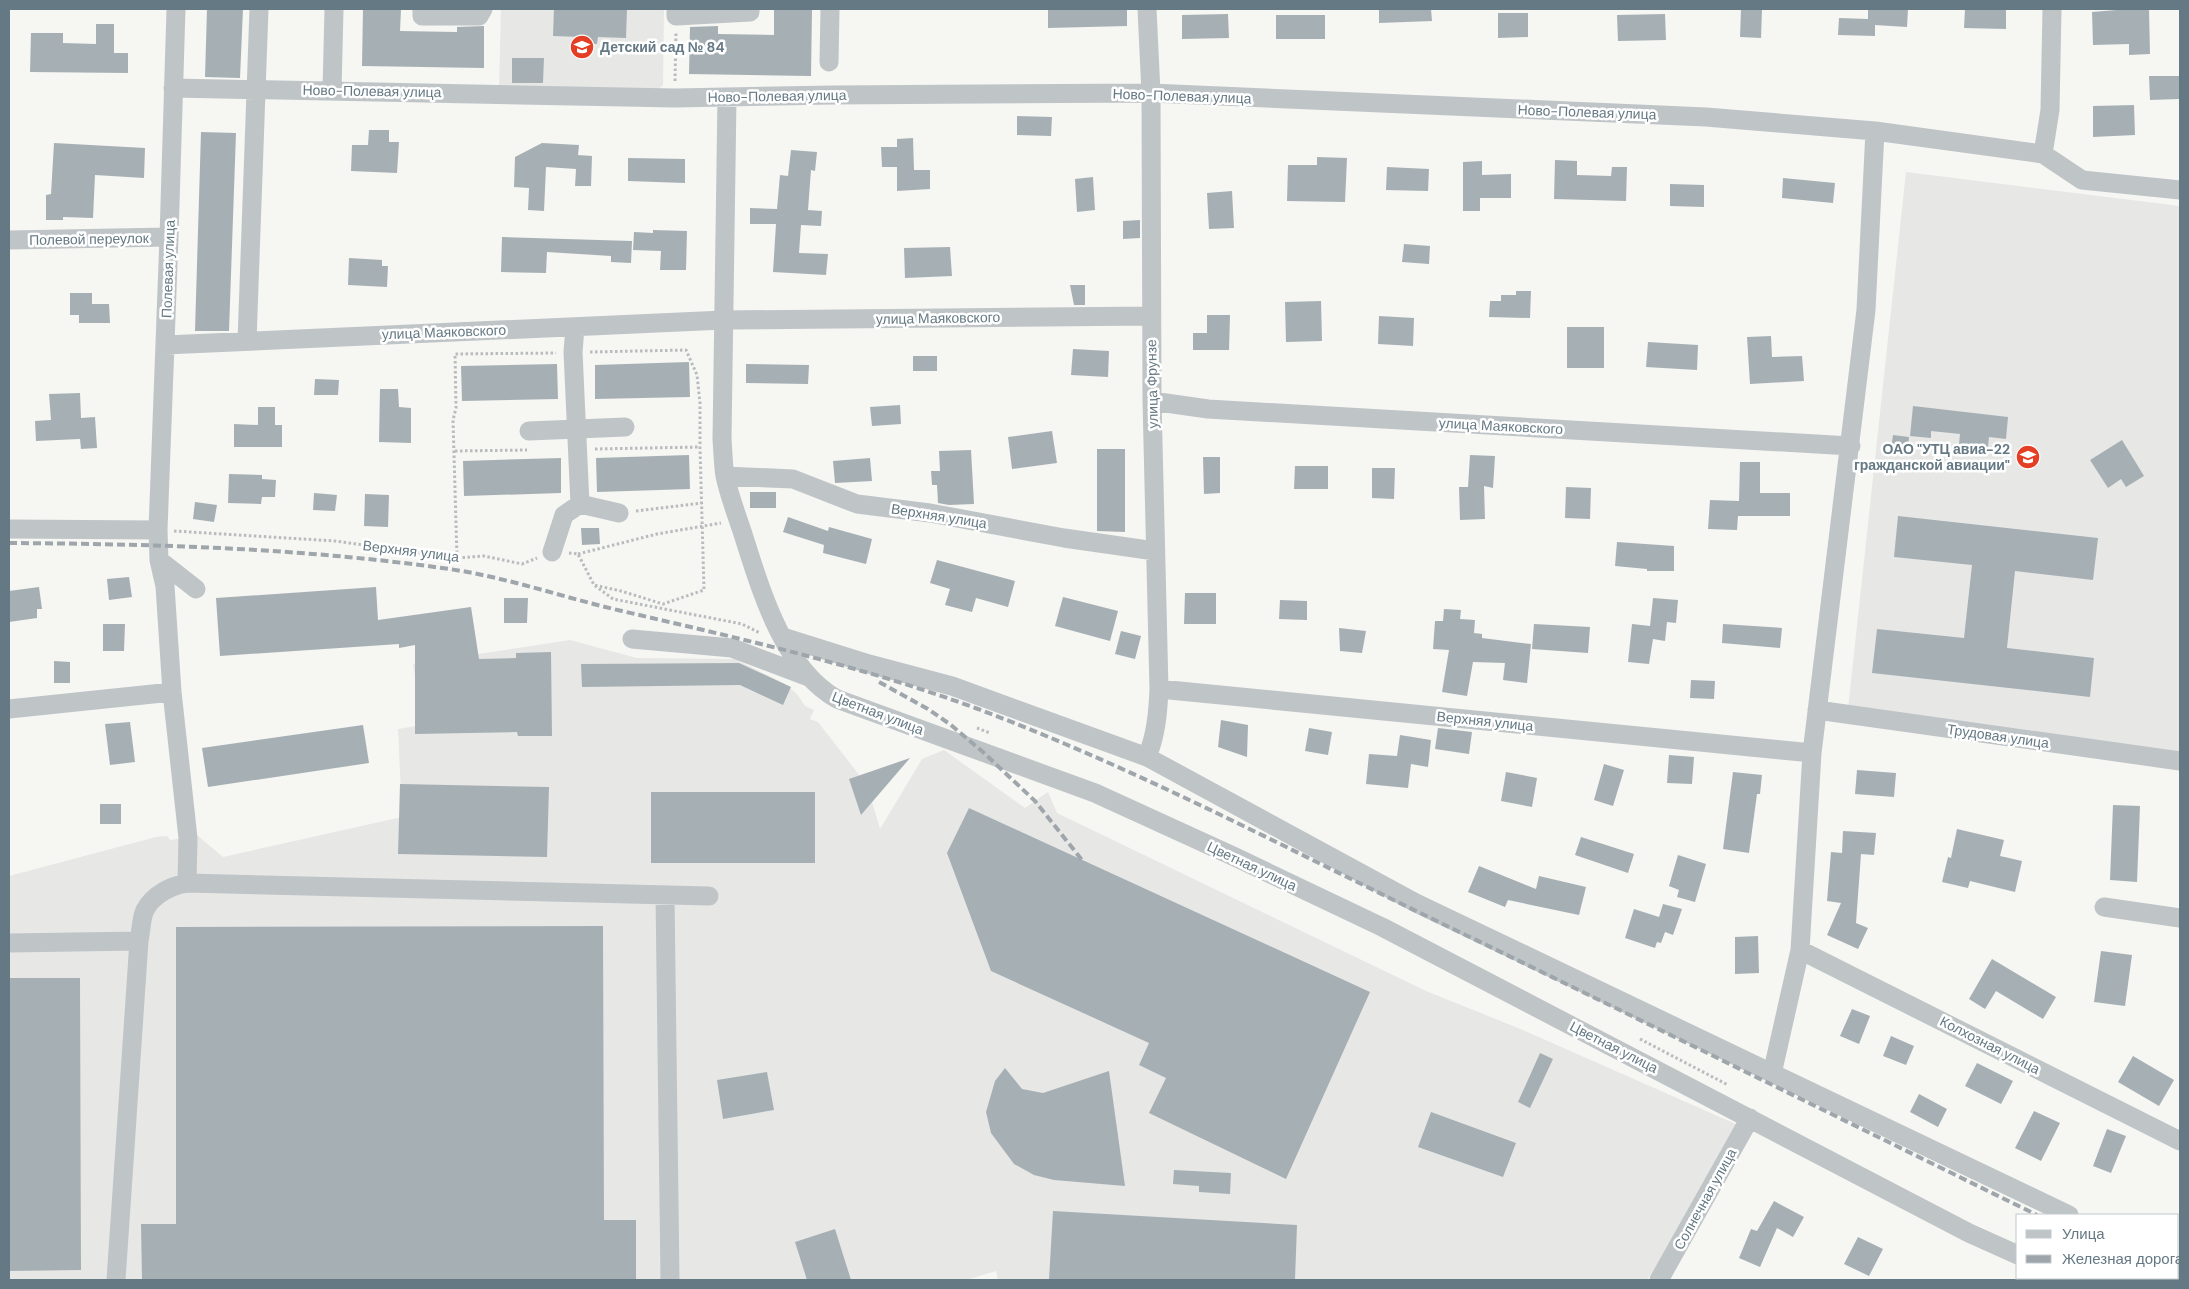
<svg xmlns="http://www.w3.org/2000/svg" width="2189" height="1289" font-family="'DM Sans',sans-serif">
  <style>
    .built { fill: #e7e7e6 }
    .building { fill: #a6b0b4 }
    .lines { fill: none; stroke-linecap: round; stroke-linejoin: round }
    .path { stroke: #b9bcbe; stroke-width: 3; stroke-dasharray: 2.5 2.5; stroke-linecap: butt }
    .minor { stroke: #bfc4c7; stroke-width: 19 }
    .rail { stroke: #9ea6ab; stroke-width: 4; stroke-dasharray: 8 4; stroke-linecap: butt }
    .labels { text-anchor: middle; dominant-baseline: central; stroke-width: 5; stroke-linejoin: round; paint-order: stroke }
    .poi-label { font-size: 14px; font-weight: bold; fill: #657984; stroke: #fff; text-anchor: start }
    .street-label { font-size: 14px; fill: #657984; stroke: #fff }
  </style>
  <rect width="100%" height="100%" fill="#f6f6f3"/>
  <path class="built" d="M501,9H664L663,85L655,92L499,88Z
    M1906,172L2180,206V753L1848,709Z
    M570,640L637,658L735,659L785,684L797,694L805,706L814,710L810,719L818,722L867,785L880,829L922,759L944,750L1025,808L1048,792L1057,813L1426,991L1523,1030L1738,1125L1666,1252L1647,1280H998L996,1271L966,1280H9V876L156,837L167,836L170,840L198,836L223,857L402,817L398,729L422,725L413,664Z"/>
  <path class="building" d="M207,9H243L240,78L205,77Z
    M363,9H401L400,31L457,32V27L484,26V68L362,66Z
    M554,9H627L626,38L598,37L597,44L580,43V37L553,36Z
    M774,9H812L811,76L689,74L690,27L718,26V34L774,35Z
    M1048,9H1127V26L1048,28Z
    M1379,9H1431L1432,21L1379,23Z
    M1741,9H1762L1761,38L1740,37Z
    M1868,9H1908L1907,27L1875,25V36L1838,35L1839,18L1868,19Z
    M1965,9H2006V29L1964,28Z
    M2129,9H2149L2150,54L2129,55V44L2093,45L2092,12Z
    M1498,13H1528V37L1498,38Z
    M1228,14L1229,38L1182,39V15Z
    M1665,14L1666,40L1618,41L1617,15Z
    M1276,15H1325V39H1276Z
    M96,24H114V53H128V73L30,72L31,33H63V43L96,44Z
    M512,58H544L543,83H512Z
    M2149,76H2179V99L2150,100Z
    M2134,105L2135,135L2093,137V106Z
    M1017,116L1052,117L1051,136L1017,135Z
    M369,130H389V142H399L397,173L351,171L352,145H368Z
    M201,132L236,133L229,331H195Z
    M913,138L914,170H930V189L897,191V167H882L881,147H897V139Z
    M54,143L145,148L144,178L95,175L93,218L63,217V220H46V195L51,194Z
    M542,143L579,145L578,155L592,156L591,186H575L576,169L546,167L544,211L528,210L529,188L514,187L515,157Z
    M791,150L817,152L815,171L811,170L808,210L822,211L821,226L801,225L799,253L828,254L826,275L773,272L776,224H750V208L777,209L780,175L788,176Z
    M1317,157L1347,158L1345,202L1287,201L1288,165H1317Z
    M628,158L685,159V183L628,181Z
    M1555,160L1577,161V175L1611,176L1612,167H1627L1626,201L1554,199Z
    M1482,161V175L1511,174V198H1480V211H1463V162Z
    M1387,167L1429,169L1428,191L1386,190Z
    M1093,177L1095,210L1077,212L1075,179Z
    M1783,178L1835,183L1833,203L1782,198Z
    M1670,184L1704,185V207L1670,206Z
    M1232,191L1234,228L1209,229L1207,193Z
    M1140,220V238L1123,239V221Z
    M653,230L687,231L686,270H660L661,251L633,250L634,232L653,233Z
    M502,237L632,241L631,263L611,262V256L547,252L546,273L501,272Z
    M1404,244L1430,246L1429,264L1402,262Z
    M950,247L952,276L905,278L904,248Z
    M349,258L382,260V266H388L387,287L348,285Z
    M1070,285H1085V305H1074Z
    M1516,291H1531L1530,318L1489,317L1490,301H1501V295H1516Z
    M70,293H92V304H109L110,323H79V315H70Z
    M1321,301L1322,341L1286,342L1285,302Z
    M1207,315H1230L1229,350H1193V333H1207Z
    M1379,316L1414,318L1413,346L1378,344Z
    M1567,327H1604V368H1567Z
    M1771,336L1772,357L1802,356L1804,381L1750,384L1747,337Z
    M1648,342L1698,345L1697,370L1646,367Z
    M1073,349L1109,351L1108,377L1071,375Z
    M913,356H937V371H913Z
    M689,362L690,397L595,399V365Z
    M557,364L558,399L462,401L461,366Z
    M746,364L809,365L808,384L746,383Z
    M315,379L339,380L338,395H314Z
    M380,389H398L399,407L411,408V443L379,442Z
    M80,393L81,418L95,417L97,448L81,449L80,439L36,441L35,421L51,420L49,394Z
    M900,405L901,424L872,426L870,407Z
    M1913,406L2008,417L2006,439L1989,437L1988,447L1959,444L1960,434L1931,431V438L1910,436Z
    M258,407H275V425H282V447H234V424L258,425Z
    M1052,431L1057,463L1012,469L1008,437Z
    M1893,435L1909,437L1908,451L1891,449Z
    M2122,440L2144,476L2126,487L2121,479L2108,488L2090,460Z
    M1097,449H1125V532L1097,531Z
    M971,450L974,504L949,505L938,503L937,485H932L931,471H940L939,451Z
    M689,455L690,489L597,492L596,458Z
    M1470,455L1495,456L1493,488L1484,486L1485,519L1460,520L1459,487H1468Z
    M1203,457H1220V493L1204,494Z
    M561,458V493L464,496L463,461Z
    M870,458L872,481L835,483L833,461Z
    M1740,462H1760V493H1790V516H1738L1737,530L1708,529L1710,500L1739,501Z
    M1295,466H1328V489H1294Z
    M1372,468H1395L1394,499L1372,498Z
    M229,474L262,475V479L276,480L275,497H262L261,504L228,503Z
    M1566,487L1591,488L1590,519L1565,518Z
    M750,492H776V508H750Z
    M314,493L337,495L335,511L313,510Z
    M365,494L389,495L388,527L364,526Z
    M195,502L217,505L214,522L193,519Z
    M1898,516L2098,538L2093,580L2015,571L2007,648L2094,658L2090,697L1872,673L1877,629L1964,638L1972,565L1894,557Z
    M788,517L828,531L829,527L872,539L866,564L823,553L824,545L783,532Z
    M581,528H599L600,544L582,545Z
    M1617,542L1674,546V571H1647V569L1615,566Z
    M937,560L1015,581L1008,607L976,598L972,612L945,605L950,589L930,583Z
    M129,577L132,597L109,600L107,579Z
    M39,587L42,609H37V618L9,622V591Z
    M376,587L378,620L471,607L479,659L516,658V653L551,652L552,736H518L517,732L415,734V645L399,648V644L220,656L216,598Z
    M1185,593H1216V624H1184Z
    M1063,597L1118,611L1110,641L1055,626Z
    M504,598H528L527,623H504Z
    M1653,598L1678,600L1676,623L1667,622L1665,641L1653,639L1649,664L1628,662L1632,624L1650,626Z
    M1280,600L1307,601V620L1279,619Z
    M1444,609L1461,610L1460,619L1475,620L1474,633L1482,634V638L1531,644L1527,683L1503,680L1505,663L1473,662L1467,696L1442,692L1449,650L1433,649L1435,621H1443Z
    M103,624H125L124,651H103Z
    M1534,624L1590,627L1588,653L1532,649Z
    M1723,624L1782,628L1780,648L1722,643Z
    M1339,628L1366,631L1362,653L1340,651Z
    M1121,631L1141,636L1135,659L1115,654Z
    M54,661L70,662V683H54Z
    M739,663L791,687L783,705L740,685L582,687L581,664Z
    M1691,680L1715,681L1714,699L1690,698Z
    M1221,720L1248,725L1247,757L1218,747Z
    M130,722L135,762L110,765L105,724Z
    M363,725L369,763L208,787L202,748Z
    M1309,728L1332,732L1328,755L1305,751Z
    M1438,728L1472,732L1469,754L1435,749Z
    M1400,735L1431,740L1428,767L1411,764L1408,788L1366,784L1369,754L1397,756Z
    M1669,755L1694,757L1692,784L1667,783Z
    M910,758L861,815L849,779Z
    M1604,764L1624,770L1613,806L1594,800Z
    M1857,770L1896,773L1894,797L1855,794Z
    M1506,772L1537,778L1532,807L1501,801Z
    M1733,772L1762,775L1760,794H1757L1749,853L1723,849Z
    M400,784L549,787L547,857L398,854Z
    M651,792H815V863H651Z
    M100,804H121V824H100Z
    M2113,805L2140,806L2137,882L2110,880Z
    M969,808L1370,992L1286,1179L1149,1113L1166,1078L1139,1065L1149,1043L991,971L947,853Z
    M1957,829L2004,840L2000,856L2022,861L2015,892L1970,881L1968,888L1942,882L1948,857L1951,858Z
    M1843,831L1876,833L1874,855L1861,854L1856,923L1868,928L1858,949L1827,935L1841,903L1827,901L1831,852L1842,853Z
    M1581,837L1634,854L1628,873L1575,855Z
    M1678,855L1706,864L1695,902L1677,897L1679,890L1669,886Z
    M1479,866L1536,889L1539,876L1586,887L1579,915L1508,900L1505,907L1468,892Z
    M1663,904L1682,909L1673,935L1665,932L1661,943L1657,942L1655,948L1625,938L1634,909L1659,917Z
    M603,926L604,1220H636V1280H142L141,1224H176V927Z
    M1758,936L1759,973L1735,974V937Z
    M2101,951L2132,955L2125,1006L2094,1002Z
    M1992,959L2056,997L2043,1019L1996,991L1985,1009L1969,999Z
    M9,978H80L81,1270L9,1271Z
    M1852,1009L1870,1016L1859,1044L1840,1036Z
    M1891,1036L1914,1046L1906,1065L1883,1056Z
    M1540,1053L1553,1059L1530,1108L1518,1102Z
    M2133,1056L2174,1080L2159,1106L2118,1082Z
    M1977,1063L2013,1081L2001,1104L1965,1086Z
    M1005,1068L1022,1089L1043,1093L1109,1071L1125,1186L1054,1180L1034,1175L1014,1164L991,1133L986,1112L995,1081Z
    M767,1072L774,1110L723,1119L717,1080Z
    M1919,1094L1947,1109L1938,1127L1910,1112Z
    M2034,1111L2060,1123L2041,1161L2015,1148Z
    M1431,1112L1516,1143L1503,1177L1418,1147Z
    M2107,1129L2126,1136L2111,1173L2093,1166Z
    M1174,1170L1231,1173L1230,1194L1199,1192V1186L1173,1184Z
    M1774,1201L1804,1217L1793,1237L1777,1228L1760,1267L1739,1258L1751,1229L1757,1231Z
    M1053,1211L1297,1225L1295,1280H1049Z
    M835,1229L851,1280H807L795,1242Z
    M1858,1237L1883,1249L1869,1276L1844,1264Z"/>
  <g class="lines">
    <path class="path" d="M675,81L676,32
      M590,352L686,350L697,375L700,403V447L704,590L663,604L621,591L594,585
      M595,449L700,447
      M455,451L527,450
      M636,511L702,503
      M174,531L335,541L457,558L484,556L522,564L537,558
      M569,553L578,554L594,585L613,599L742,624L760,633
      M578,554L657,534L721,523
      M457,558L453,420L456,408L455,354L556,353
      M977,728L990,733
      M1640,1039L1728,1085"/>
    <path class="minor" d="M176,9L169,237L158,530L159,560L165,586L172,692L188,838L187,883
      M422,9V16H479L483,9
      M676,9V16L750,12V9
      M829,62L830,9
      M173,88L675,98L833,95L1151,93L1706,117L1875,131L2043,154L2082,180L2180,190
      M332,90L334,9
      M727,97L722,439C723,451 723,464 725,476C729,495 736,513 742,531C760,587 782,668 837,699L1095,793L1235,857L1382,927L1969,1233L2018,1255
      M2043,154L2050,110L2052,9
      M9,240L169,237
      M575,327L573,352L580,504L619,513
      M247,341L259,9
      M165,345L724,320L1151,316
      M1152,401L1208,409L1851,446
      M529,431L625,427
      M725,476L793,479L857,504L930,513L1064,538L1155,551
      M9,529L158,530
      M552,552L564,515L580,504
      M159,560L196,589
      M783,637L869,664L952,686L1147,757L1416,903L2069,1215
      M632,639L732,648L809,677
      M1159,689L1812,753
      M9,709L172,692
      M1817,710L2180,761
      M1147,757C1156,735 1158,713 1159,689L1152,401L1151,93L1147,9
      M665,895L670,1280
      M2104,907L2180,918
      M9,943L139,941
      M1800,950L2180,1141
      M1772,1074L1800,950L1812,753L1866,310L1875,131
      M2178,1269L2180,1270
      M2065,1278L2070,1280
      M116,1280L139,941C141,932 141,918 145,910C153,895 170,886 187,883L709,896
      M1659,1280L1750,1118"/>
    <path class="rail" d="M9,543C154,544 299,548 442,568C504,576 561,597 622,611C742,639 862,666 978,709C1127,765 1269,839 1412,909C1621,1010 1829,1113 2037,1215
      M879,682L928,709L951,725L983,752L1035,801L1082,860
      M2163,1278L2168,1280"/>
  </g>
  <defs>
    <g id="school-disc" transform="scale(1.25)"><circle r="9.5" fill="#e43f25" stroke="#fff"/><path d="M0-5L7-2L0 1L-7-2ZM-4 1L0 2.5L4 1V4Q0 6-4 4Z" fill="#fff"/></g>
    <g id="university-disc" transform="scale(1.25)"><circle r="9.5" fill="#e43f25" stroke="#fff"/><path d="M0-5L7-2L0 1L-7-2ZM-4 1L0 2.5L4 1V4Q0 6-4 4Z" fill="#fff"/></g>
  </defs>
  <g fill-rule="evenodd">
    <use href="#school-disc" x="582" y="47"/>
    <use href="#university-disc" x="2028" y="457"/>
  </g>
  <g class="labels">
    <g class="poi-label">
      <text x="600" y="47">Детский сад № 84</text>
      <text x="2010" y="449" text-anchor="end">ОАО "УТЦ авиа-22<tspan x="2010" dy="16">гражданской авиации"</tspan></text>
    </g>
    <g class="street-label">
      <text transform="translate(372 91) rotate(1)">Ново-Полевая улица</text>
      <text transform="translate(777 96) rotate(-1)">Ново-Полевая улица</text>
      <text transform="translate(1182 96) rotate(2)">Ново-Полевая улица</text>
      <text transform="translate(1587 112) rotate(2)">Ново-Полевая улица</text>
      <text transform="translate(89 239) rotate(-1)">Полевой переулок</text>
      <text transform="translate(168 269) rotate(-88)">Полевая улица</text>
      <text transform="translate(938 318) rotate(-1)">улица Маяковского</text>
      <text transform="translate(444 332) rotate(-2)">улица Маяковского</text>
      <text transform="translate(1152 384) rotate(-91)">улица Фрунзе</text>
      <text transform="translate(1501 426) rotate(3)">улица Маяковского</text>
      <text transform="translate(939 516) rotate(9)">Верхняя улица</text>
      <text transform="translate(411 551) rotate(7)">Верхняя улица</text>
      <text transform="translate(878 713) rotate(21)">Цветная улица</text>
      <text transform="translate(1485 721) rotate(6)">Верхняя улица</text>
      <text transform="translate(1998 736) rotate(8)">Трудовая улица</text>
      <text transform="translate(1252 866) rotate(25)">Цветная улица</text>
      <text transform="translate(1990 1045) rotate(27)">Колхозная улица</text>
      <text transform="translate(1614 1047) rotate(27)">Цветная улица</text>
      <text transform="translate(1705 1199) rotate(-61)">Солнечная улица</text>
    </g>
  </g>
  <rect width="2189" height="1289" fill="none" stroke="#657984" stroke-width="20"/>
  <rect x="2016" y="1214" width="162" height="65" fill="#ffffff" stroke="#c1c9ce"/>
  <rect x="2026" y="1230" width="25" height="8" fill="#bfc4c7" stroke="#c1c9ce"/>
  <text x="2062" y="1239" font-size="15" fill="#657984">Улица</text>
  <rect x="2026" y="1255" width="25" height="8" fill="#9ea6ab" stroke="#c1c9ce"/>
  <text x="2062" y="1264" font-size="15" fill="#657984">Железная дорога</text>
</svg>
